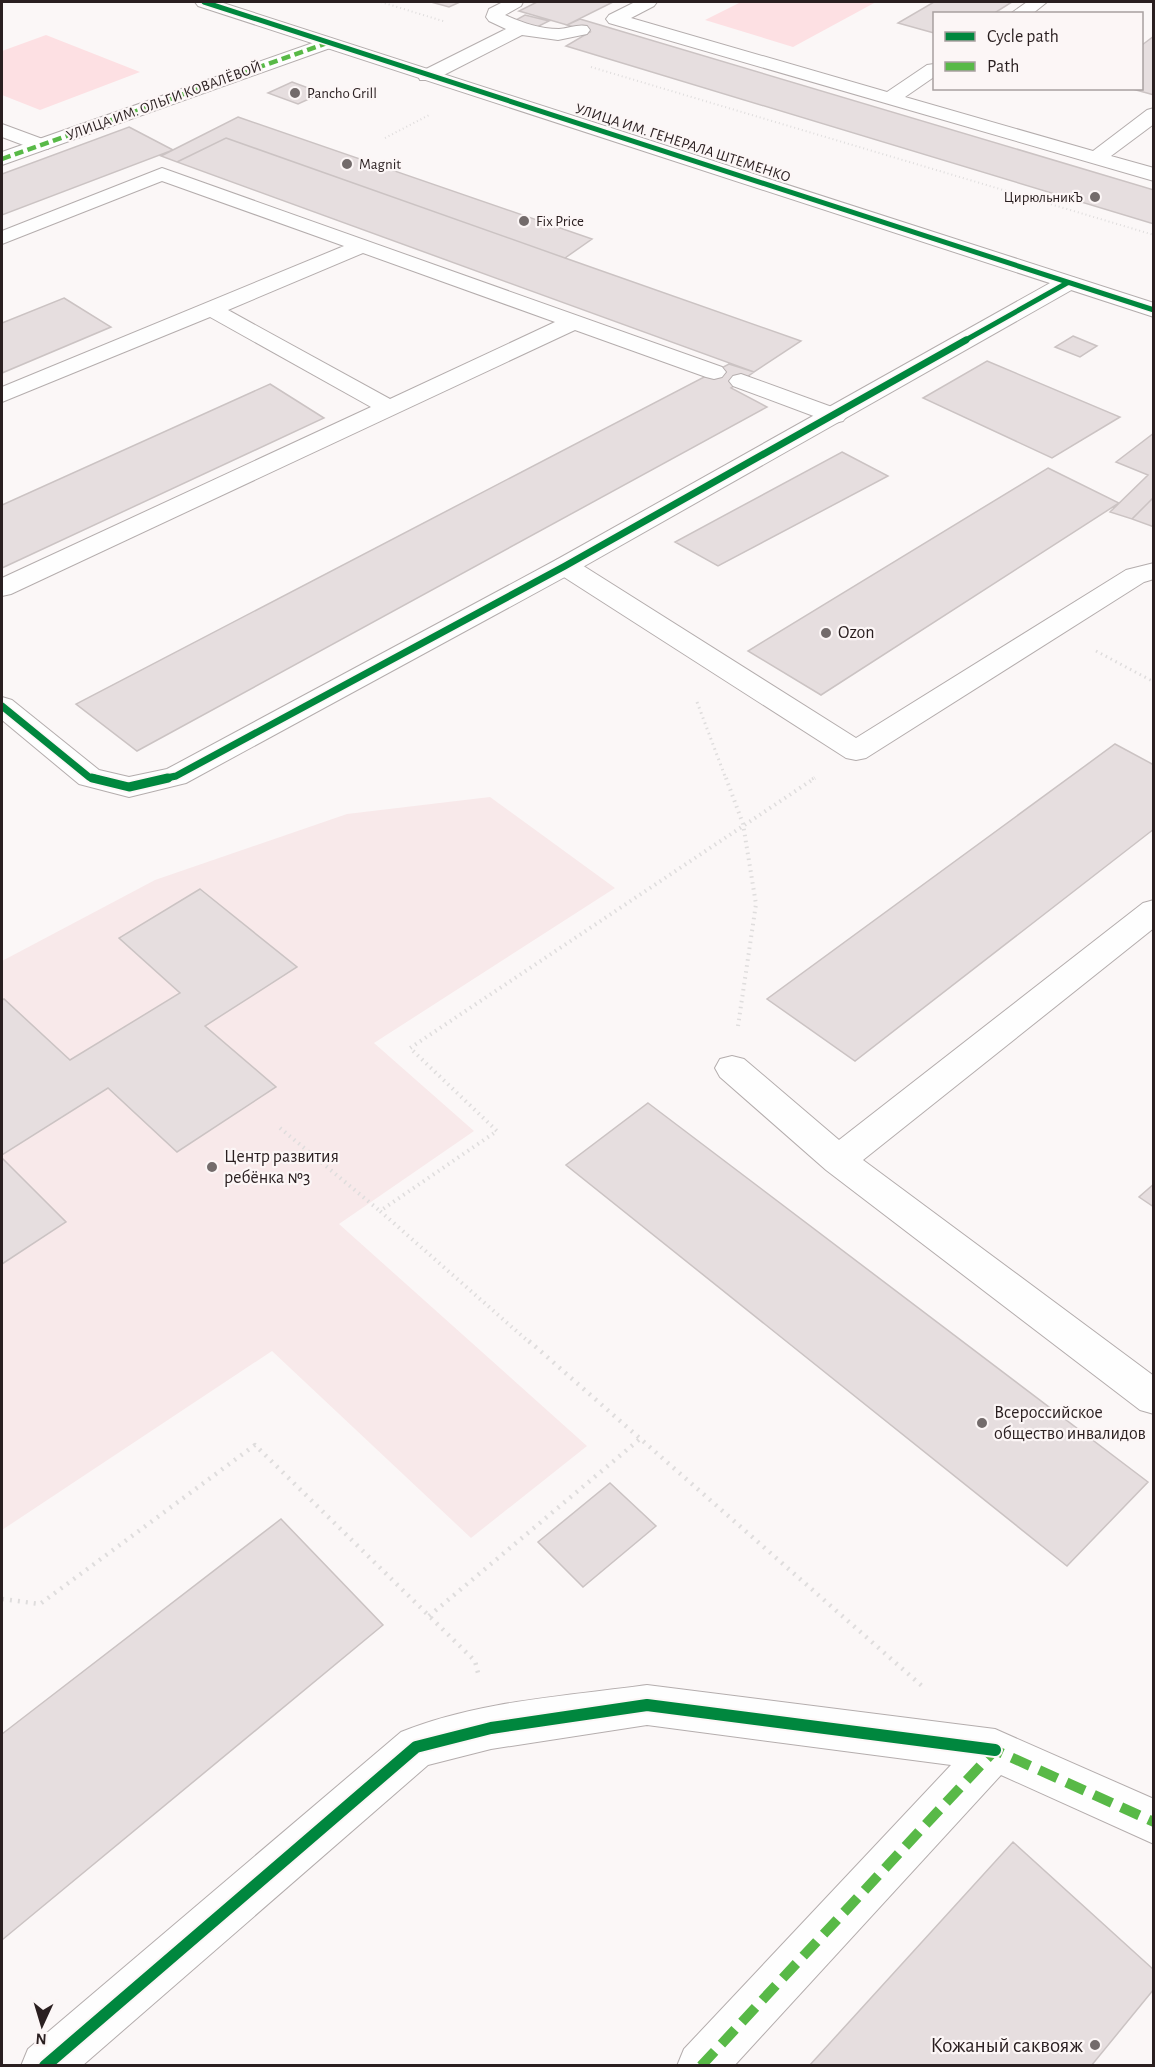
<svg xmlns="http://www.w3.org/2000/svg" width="1155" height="2067" font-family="'Alegreya Sans',sans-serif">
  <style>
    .built { fill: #f8e9ea }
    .green { fill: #fde0e3 }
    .building { fill: #e6dedf; stroke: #cbc3c3; stroke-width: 1.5 }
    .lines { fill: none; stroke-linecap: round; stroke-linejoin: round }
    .service-casing { stroke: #b4adad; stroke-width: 2 }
    .minor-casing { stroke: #b4adad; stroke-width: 2 }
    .tertiary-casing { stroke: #b4adad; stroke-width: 2 }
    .path-far3 { stroke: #dfdddd; stroke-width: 2; stroke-dasharray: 1 3; stroke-linecap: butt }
    .path-far2 { stroke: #dfdddd; stroke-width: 3; stroke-dasharray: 1.5 4; stroke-linecap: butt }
    .path-far1 { stroke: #dfdddd; stroke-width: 4; stroke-dasharray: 1.5 4.5; stroke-linecap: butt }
    .path { stroke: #dfdddd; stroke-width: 4.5; stroke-dasharray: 2 6; stroke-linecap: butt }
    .service { fill: #fefefe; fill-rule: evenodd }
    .minor { fill: #fefefe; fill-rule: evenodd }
    .tertiary { fill: #fefefe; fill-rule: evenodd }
    .quiet-far1 { stroke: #58b947; stroke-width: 4.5; stroke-dasharray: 9 4.5; stroke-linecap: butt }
    .quiet { stroke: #58b947; stroke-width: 10; stroke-dasharray: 20 10; stroke-linecap: butt }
    .cycleway-far3-casing { stroke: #fcf6f6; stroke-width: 8 }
    .cycleway-far2-casing { stroke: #fcf6f6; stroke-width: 10 }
    .cycleway-far1-casing { stroke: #fcf6f6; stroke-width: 13 }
    .cycleway-casing { stroke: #fcf6f6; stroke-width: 16 }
    .cycleway-far3 { stroke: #00873e; stroke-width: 5 }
    .cycleway-far2 { stroke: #00873e; stroke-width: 7 }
    .cycleway-far1 { stroke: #00873e; stroke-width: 9 }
    .cycleway { stroke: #00873e; stroke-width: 12 }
    .poi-dot { fill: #736b6b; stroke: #fcf6f6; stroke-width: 2 }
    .labels { text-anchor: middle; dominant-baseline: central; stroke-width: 4.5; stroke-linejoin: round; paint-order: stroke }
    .far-poi-label { font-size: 15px; fill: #2a1f20; stroke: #fcf6f6; text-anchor: start }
    .far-street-label { font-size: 15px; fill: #2a1f20; stroke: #fcf6f6 }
    .poi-label { font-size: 18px; fill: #2a1f20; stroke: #fcf6f6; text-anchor: start }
    .near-poi-label { font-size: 21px; fill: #2a1f20; stroke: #fcf6f6; text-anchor: end }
  </style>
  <rect width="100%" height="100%" fill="#fbf7f7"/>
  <path class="built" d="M490,797L615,888L374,1043L474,1131L339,1224L587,1446L471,1538L272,1351L2,1530V961L155,880L347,814Z"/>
  <path class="green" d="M741,2H876L793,47L705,20Z
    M46,35L140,72L40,110L2,95V51Z"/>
  <path class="building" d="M431,2H460L449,7Z
    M537,2H613L567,25L519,11Z
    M934,2H1012L993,14H934V33L898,23Z
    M525,15L549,21L535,28L514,21Z
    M580,19L1154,190V224L566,46L590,32L567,25Z
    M1154,36V95L1129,88H1142V45Z
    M292,82L322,93L298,104L268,93Z
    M238,117L592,239L565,258L226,138L177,162L161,156Z
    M129,127L173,150L2,215V174Z
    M226,138L565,258L801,341L754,372L177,162Z
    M64,298L111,327L2,373V323Z
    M1073,336L1097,346L1080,357L1055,347Z
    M987,361L1120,417L1052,458L923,398Z
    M729,364L754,372L731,388L767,407L137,751L76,704Z
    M270,384L324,418L2,568V505Z
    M1154,433V497L1132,519L1110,512L1148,475L1116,462Z
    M842,452L888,476L718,566L675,542Z
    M1048,468L1119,503L821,695L748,651Z
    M1154,497V527L1132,519Z
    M1115,744L1154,765V829L855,1061L767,999Z
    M200,889L297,967L205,1026L276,1087L177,1152L108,1088L2,1155V1000L4,999L70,1060L180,993L119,938Z
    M648,1103L1148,1482L1067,1566L566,1165Z
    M2,1158L66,1222L2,1264Z
    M1154,1184V1207L1139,1197Z
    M610,1483L656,1526L583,1587L538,1542Z
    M281,1519L383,1625L2,1940V1734Z
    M1013,1842L1154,1970V1989L1091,2066H809Z"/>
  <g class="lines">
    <g class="service-casing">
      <path id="service" d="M503,2H523L521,6L505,15C523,23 539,29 559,29C569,28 578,24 587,26L590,30L587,34L558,40L522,35L434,80H420L418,76L420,72L506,29L489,21L486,17L489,9Z
        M635,2H657L654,6L631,18L887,92L927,65L934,64V77L905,97L1093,151L1147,110L1154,108V124L1111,156L1154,168V181L609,23L606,19L609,15Z
        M1027,2H1047L1032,14H1010Z
        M2,124L48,141L51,145L48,149H34L2,137Z
        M162,168L722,367L726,372L722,377L714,379L706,377L575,330L11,594L2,596V578L371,407L210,317L2,402V387L344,246L162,181L2,244V231ZM363,253L555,322L390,399L228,310Z
        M741,374L843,411L847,416L843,421L835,423L827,421L733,386L729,381L733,376Z
        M565,558L574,560L856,738L1126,570L1154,563V579L1144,582L866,758L856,760L846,758L556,572L552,566L556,560Z
        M1154,900V928L863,1160L1154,1376V1414L1140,1410L826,1170L720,1077L715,1068L720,1059L732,1056L744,1059L839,1140L1143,903Z"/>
    </g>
    <g class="minor-casing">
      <path id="minor" d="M327,38L333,39L336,43L333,47L2,165V152Z
        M1067,276L1075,278L1078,283L1075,288L574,572L186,783L129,797L79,784L2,720V697L12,700L99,770L129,777L167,769L556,560L1059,278Z
        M647,1685L995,1729L1154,1799V1844L1001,1775L734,2066H677L684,2049L951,1765L647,1725L491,1749L428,1765L82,2066H21L28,2049L401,1732C478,1701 566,1696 647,1685Z"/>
    </g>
    <g class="tertiary-casing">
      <path id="tertiary" d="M195,2H220L1154,303V317L198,6Z"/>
    </g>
    <path class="path-far3" d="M381,2L446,22
      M591,67L1154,235
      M385,138L431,114"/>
    <path class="path-far2" d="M1096,651L1154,682
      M697,702L726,779
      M812,779L816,777"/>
    <path class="path-far1" d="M726,778L743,824L756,904L738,1026
      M280,1128L380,1211
      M530,1343L380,1211L497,1131L410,1048L815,778"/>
    <path class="path" d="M529,1341L922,1686
      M2,1599L40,1604L255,1445L475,1661L479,1677
      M429,1616L641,1438"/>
    <use href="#service" class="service"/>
    <use href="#minor" class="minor"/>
    <use href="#tertiary" class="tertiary"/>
    <path class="quiet-far1" d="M2,159L327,43"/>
    <path class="quiet" d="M701,2066L995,1750L1154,1822"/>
    <g class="cycleway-far3-casing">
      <path id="cycleway-far3" d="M204,2L1154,310
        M964,341L1067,283"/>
    </g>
    <g class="cycleway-far2-casing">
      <path id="cycleway-far2" d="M2,706L89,777L98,779
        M162,779L176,776L565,566L966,340"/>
    </g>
    <g class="cycleway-far1-casing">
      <path id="cycleway-far1" d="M92,778L129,787L168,778"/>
    </g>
    <g class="cycleway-casing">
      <path id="cycleway" d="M45,2066L416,1747L491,1728L647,1705L995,1750"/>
    </g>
    <use href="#cycleway-far3" class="cycleway-far3"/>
    <use href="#cycleway-far2" class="cycleway-far2"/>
    <use href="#cycleway-far1" class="cycleway-far1"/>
    <use href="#cycleway" class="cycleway"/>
  </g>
  <g class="poi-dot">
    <circle cx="295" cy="93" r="6"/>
    <circle cx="347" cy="164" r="6"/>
    <circle cx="1095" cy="197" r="6"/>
    <circle cx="524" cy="221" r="6"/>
    <circle cx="826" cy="633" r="6"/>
    <circle cx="212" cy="1167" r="6"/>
    <circle cx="982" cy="1423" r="6"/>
    <circle cx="1095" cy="2045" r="6"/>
  </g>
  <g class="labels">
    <g class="far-poi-label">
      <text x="307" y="93">Pancho Grill</text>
      <text x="359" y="164">Magnit</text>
      <text x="1083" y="197" text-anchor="end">ЦирюльникЪ</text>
      <text x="536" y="221">Fix Price</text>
    </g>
    <g class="far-street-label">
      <text transform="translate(164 101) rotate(-20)">УЛИЦА ИМ. ОЛЬГИ КОВАЛЁВОЙ</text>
      <text transform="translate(683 143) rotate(18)">УЛИЦА ИМ. ГЕНЕРАЛА ШТЕМЕНКО</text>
    </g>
    <g class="poi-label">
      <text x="838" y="633">Ozon</text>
      <text x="224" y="1157">Центр развития<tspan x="224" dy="21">ребёнка №3</tspan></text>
      <text x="994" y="1413">Всероссийское<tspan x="994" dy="21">общество инвалидов</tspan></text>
    </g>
    <g class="near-poi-label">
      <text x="1083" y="2045">Кожаный саквояж</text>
    </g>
  </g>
  <rect width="1155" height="2067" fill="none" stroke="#2a1f20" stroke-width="6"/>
  <rect x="933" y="12" width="210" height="78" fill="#fcf6f6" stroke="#a8a0a0" stroke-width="1.5"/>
  <rect x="945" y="32" width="30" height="9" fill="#00873e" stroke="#a8a0a0" stroke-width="1.5"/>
  <text x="987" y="42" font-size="18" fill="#2a1f20">Cycle path</text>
  <rect x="945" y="62" width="30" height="9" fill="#58b947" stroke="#a8a0a0" stroke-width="1.5"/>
  <text x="987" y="72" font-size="18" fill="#2a1f20">Path</text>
  <g transform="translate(42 2025) rotate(184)" stroke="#fcf6f6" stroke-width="4.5" paint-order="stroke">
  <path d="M0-4.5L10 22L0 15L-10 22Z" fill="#2a1f20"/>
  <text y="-9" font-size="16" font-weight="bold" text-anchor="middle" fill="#2a1f20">N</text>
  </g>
</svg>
